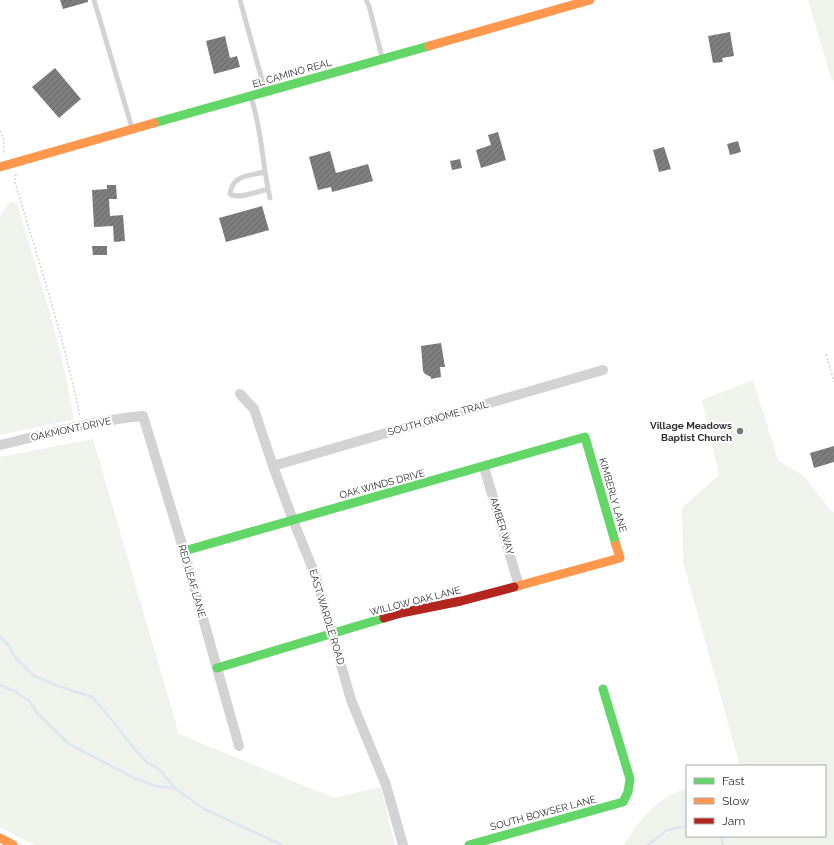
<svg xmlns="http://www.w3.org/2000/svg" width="834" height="845" font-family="Raleway,sans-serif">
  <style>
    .grass { fill: #f0f3ec }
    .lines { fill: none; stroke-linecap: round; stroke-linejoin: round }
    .stream { stroke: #dbe6ee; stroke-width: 2.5 }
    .building { fill: url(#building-hatch) }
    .path { stroke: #d3d3d3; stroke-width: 1.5; stroke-dasharray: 2 2; stroke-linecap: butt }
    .lane { stroke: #d3d3d3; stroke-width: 5 }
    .street { stroke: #d3d3d3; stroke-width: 10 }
    .fast { stroke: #63d668; stroke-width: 9 }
    .slow { stroke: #ff974d; stroke-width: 9 }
    .jam { stroke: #b3261e; stroke-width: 9 }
    .poi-dot { fill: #777; stroke: #fff; stroke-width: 1.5 }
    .labels { text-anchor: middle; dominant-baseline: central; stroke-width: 4; stroke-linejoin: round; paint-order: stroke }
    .street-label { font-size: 10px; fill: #2e2e2e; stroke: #fff }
    .poi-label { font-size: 10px; font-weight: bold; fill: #2e2e2e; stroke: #fff; text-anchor: end }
  </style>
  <defs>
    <pattern id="building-hatch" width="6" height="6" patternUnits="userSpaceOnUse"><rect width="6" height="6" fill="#7e7e7e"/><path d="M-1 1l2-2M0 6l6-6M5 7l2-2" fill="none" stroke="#686868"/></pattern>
  </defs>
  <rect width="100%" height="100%" fill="#fff"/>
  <path class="grass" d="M808,0H834V80L832,81Z
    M10,202L17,203C38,274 62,345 74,419L0,435V216Z
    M753,380L778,460L805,477L830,510L834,512V845H624C639,819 657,798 687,788V836H825V766H740L683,562L682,508L719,475L702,400Z
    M93,439L179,734L334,798L381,787L395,845H34L0,827V457Z"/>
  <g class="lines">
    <path class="stream" d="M0,637L9,646L15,657L34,676L58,686L92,697L107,714L137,752L148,763L159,769L176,789
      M0,685L14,691L29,701L38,714L69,744L136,779L156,786L176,789L204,809L282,845
      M721,836L723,845
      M648,845L667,830L687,826"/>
  </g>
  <path class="building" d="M60,0H88V2L63,9Z
    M730,32L734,56L722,58L723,62L713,63L708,36Z
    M225,36L230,58L237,56L240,67L214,74L206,41Z
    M55,68L81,99L59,118L32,87Z
    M498,132L506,160L481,168L476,150L491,145L488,135Z
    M738,141L741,152L730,155L727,144Z
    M664,147L671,169L659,172L653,150Z
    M330,151L336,173L368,164L373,181L332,192L331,187L318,190L309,157Z
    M460,159L462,168L452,170L450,161Z
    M107,185H116L117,199H109L110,216L123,215L125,241L114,242L113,226L94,227L92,190L107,189Z
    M262,206L269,230L226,242L219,218Z
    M92,246H107V255H93Z
    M441,343L445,367H440L441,377L431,379V377L425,374L423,371L421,346Z
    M834,446V462L814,468L810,453Z"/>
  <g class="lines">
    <path class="path" d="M0,131C5,138 4,147 3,155
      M16,174L15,182C38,260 64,337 80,417
      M826,354L834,382"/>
    <path class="lane" d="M94,0L132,128
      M240,0L265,91
      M366,0L369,6L382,57
      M251,97C262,130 262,164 270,198
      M264,172C249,176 232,175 230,194C238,200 259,191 268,189"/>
    <path class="street" d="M240,394L254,409L273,466L293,520L316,577L351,700L386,785L403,845
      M0,445C47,434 95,420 143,416L184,551L239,746
      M273,466L603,370
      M484,467L519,586"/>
    <path class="fast" d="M154,123L429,46
      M184,551L585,437L616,545
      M217,668L384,618
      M469,845L623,802L628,792L630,779L603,689"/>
    <path class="slow" d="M429,46L590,0
      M0,167L154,123
      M514,587L620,558L616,545
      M0,838L13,845"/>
    <path class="jam" d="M384,618L401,613L461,601L514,587"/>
  </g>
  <circle class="poi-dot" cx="740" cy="431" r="4"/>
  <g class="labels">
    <g class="street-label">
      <text transform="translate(292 73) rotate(-16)">EL CAMINO REAL</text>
      <text transform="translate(438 418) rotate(-16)">SOUTH GNOME TRAIL</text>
      <text transform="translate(71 429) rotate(-12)">OAKMONT DRIVE</text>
      <text transform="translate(382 484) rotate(-15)">OAK WINDS DRIVE</text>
      <text transform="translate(613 495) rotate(74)">KIMBERLY LANE</text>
      <text transform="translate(502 526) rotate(73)">AMBER WAY</text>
      <text transform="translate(192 581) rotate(74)">RED LEAF LANE</text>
      <text transform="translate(415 601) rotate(-14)">WILLOW OAK LANE</text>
      <text transform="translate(327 617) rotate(73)">EAST WARDLE ROAD</text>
      <text transform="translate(543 813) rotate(-15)">SOUTH BOWSER LANE</text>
    </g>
    <g class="poi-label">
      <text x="732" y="425">Village Meadows<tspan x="732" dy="12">Baptist Church</tspan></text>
    </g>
  </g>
  <rect x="686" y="765" width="140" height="72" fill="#ffffff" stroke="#ababab"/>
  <rect x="694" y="778" width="20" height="6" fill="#63d668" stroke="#ababab"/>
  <text x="722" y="785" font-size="12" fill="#2e2e2e">Fast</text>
  <rect x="694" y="798" width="20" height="6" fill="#ff974d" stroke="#ababab"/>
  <text x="722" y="805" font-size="12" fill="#2e2e2e">Slow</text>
  <rect x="694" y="818" width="20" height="6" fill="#b3261e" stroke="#ababab"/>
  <text x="722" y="825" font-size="12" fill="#2e2e2e">Jam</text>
</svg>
